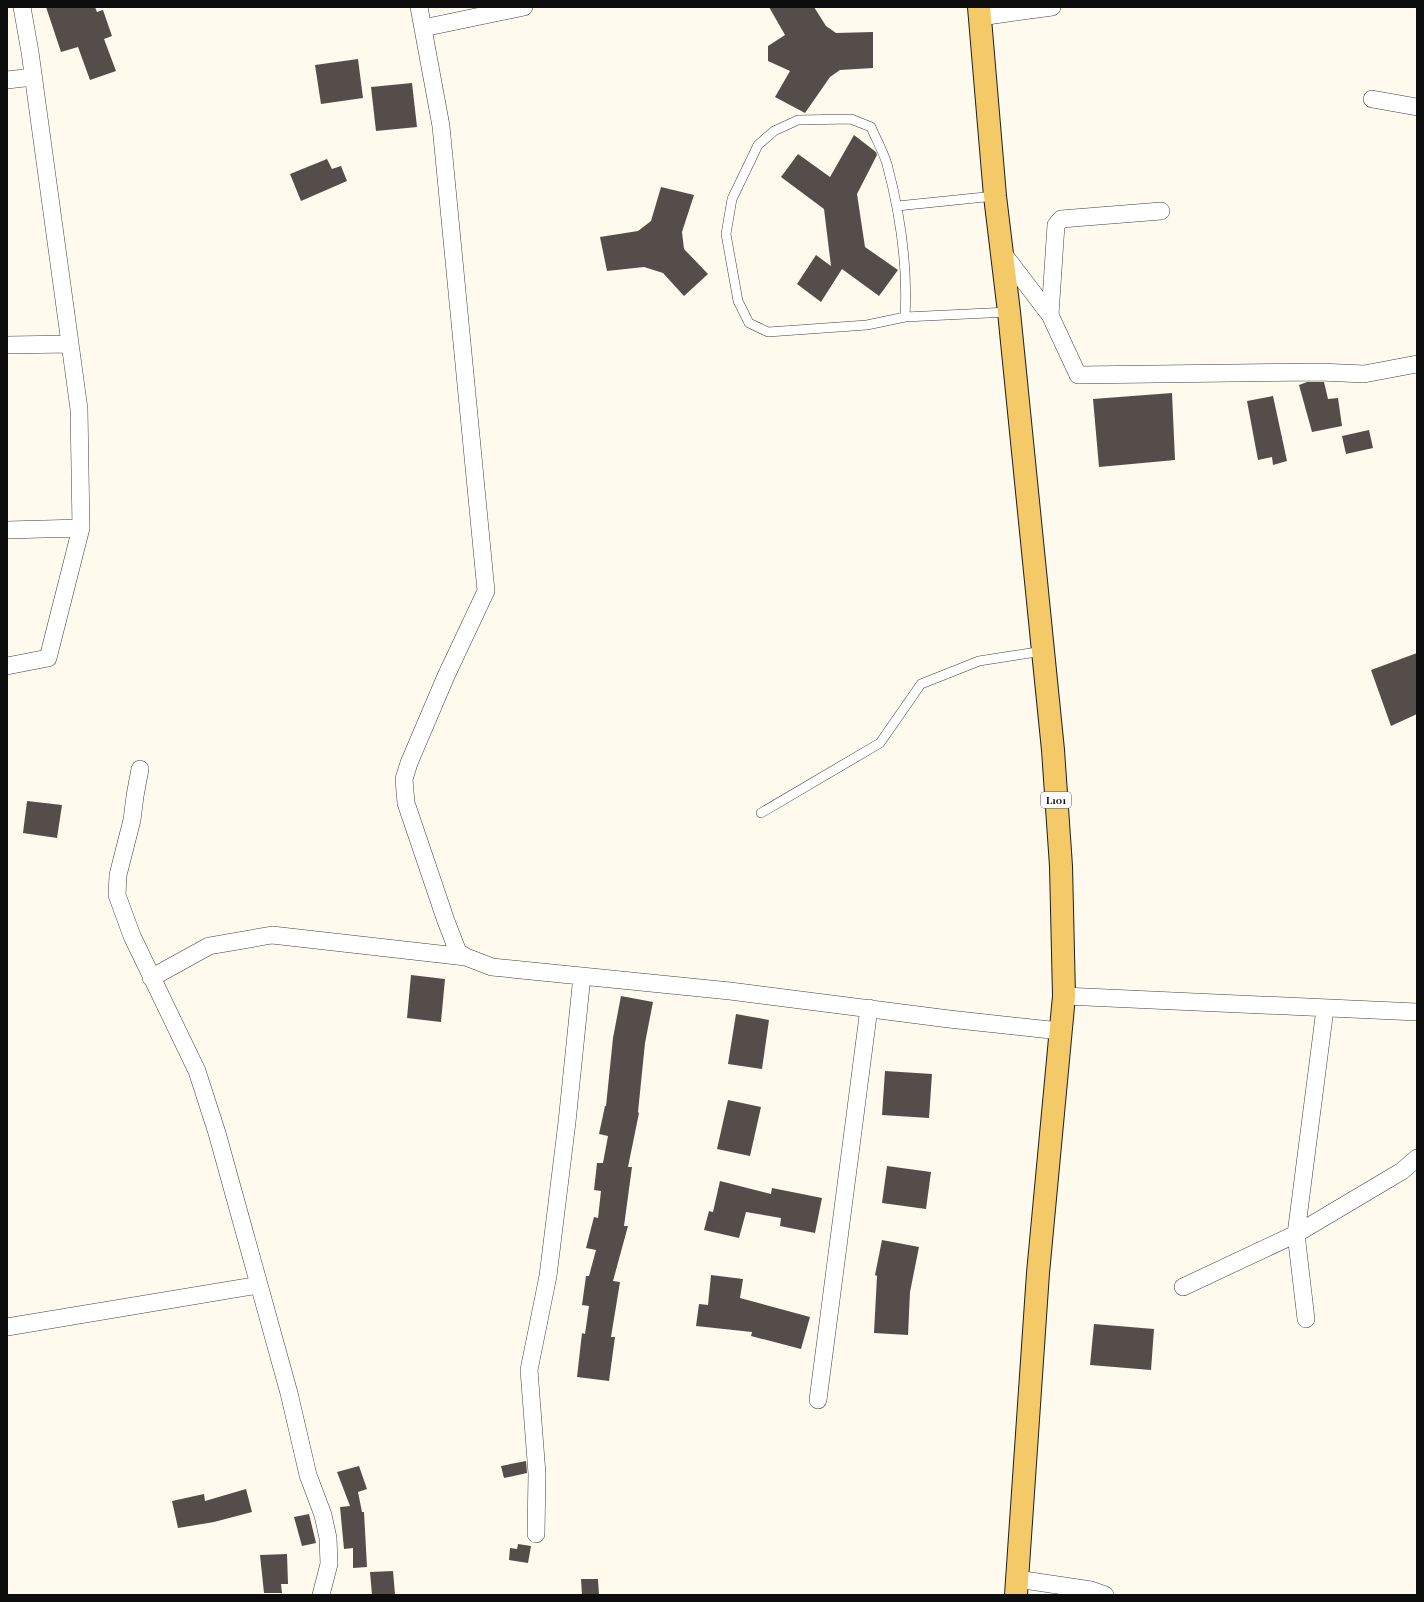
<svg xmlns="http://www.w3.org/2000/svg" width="1424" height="1602" font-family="'Playfair Display',serif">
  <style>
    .building { fill: #554d4a }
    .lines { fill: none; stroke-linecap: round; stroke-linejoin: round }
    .lane-casing { stroke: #404040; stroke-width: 10 }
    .street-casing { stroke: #404040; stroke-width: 18 }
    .primary-casing { stroke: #1e1e1e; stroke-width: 24 }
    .lane { stroke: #fff; stroke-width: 9 }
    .street { stroke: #fff; stroke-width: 17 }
    .primary { stroke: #f4c968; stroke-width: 22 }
    .labels { text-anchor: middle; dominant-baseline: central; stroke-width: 4; stroke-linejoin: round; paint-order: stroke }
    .shield { fill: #fff; stroke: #565656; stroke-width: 1 }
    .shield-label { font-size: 10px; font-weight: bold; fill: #0d0d0d }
  </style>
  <rect width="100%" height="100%" fill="#fefaee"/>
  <path class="building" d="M46,7H95L97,12L103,10L112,36L104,39L116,71L90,80L78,47L61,52Z
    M769,7H814L826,26L836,33L873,32V68L840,70L830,77L805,113L775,97L790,71L768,61V46L785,35Z
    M358,59L363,98L321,104L315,65Z
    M412,83L417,127L376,131L371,87Z
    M854,135L876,152L877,155L857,194L865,247L898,270L879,296L842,269L821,302L797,284L816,255L831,266L824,209L781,177L798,154L830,177Z
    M327,159L332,169L341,166L347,181L301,201L290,174Z
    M661,187L694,195L682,232L684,249L708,274L684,296L663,273L644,267L607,271L600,237L638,231L651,221Z
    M1307,382H1324L1328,399L1338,398L1342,426L1312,432L1299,385Z
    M1172,393L1175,460L1099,467L1093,399Z
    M1273,396L1287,461L1273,465L1272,457L1258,460L1247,401Z
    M1369,430L1373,448L1346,454L1342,436Z
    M1417,653V714L1391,726L1371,670Z
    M27,801L62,805L57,838L23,833Z
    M411,975L445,979L441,1022L407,1018Z
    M621,996L653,1002L645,1043L638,1112L639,1113L628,1167H632L624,1226H628L613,1281L620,1282L611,1337H615L609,1381L577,1377L582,1333L585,1334L589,1306L582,1305L586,1276H589L596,1250L586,1248L594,1217L598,1218L601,1191L594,1190L597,1163H603L608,1136L599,1134L605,1106H606L613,1038Z
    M736,1014L769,1020L762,1069L728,1064Z
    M885,1071L932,1074L929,1118L882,1115Z
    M728,1100L761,1107L750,1156L717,1149Z
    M887,1166L931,1172L926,1209L882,1203Z
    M720,1181L771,1194L772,1188L822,1198L815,1233L780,1226L781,1218L746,1212L739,1238L704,1230L709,1211L713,1212Z
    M882,1240L919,1247L910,1292L908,1335L874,1333L877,1276L875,1275Z
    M711,1275L743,1279L740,1298L810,1317L801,1349L751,1336L752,1332L696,1326L699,1304L708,1305Z
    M1094,1324L1154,1329L1151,1370L1090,1365Z
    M526,1461L527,1473L504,1478L501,1466Z
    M359,1466L367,1489L358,1492L362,1512H364L367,1567L353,1568V1548L344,1549L340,1507L350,1506L337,1472Z
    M246,1489L252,1512L214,1522L178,1528L172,1501L204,1494L205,1501Z
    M309,1514L316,1543L302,1546L294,1517Z
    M518,1544L531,1546L528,1563L509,1560L510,1548L517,1549Z
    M287,1554L288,1584H281L282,1593H264L260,1555Z
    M393,1571L395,1594L372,1595L370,1572Z
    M581,1579H598L599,1595H582Z"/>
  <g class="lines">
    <g class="lane-casing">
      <path id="lane" d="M851,119L871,127C876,139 883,151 887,164C900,213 908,266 905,317L867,325L768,332L749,323L738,301L726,234L732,199L758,145L774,131L798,120Z
        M897,206L995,196
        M905,317L1009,312
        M761,813L880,743L921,684L979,661L1043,651"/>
    </g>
    <g class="street-casing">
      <path id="street" d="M419,7L441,126L486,591L446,676L409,763L404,779L406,803L446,921L458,952L466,957L492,967L730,991L949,1019L1060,1031
        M980,17L1052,7
        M423,28L524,7
        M7,80L33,77
        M1372,99L1417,107
        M1002,252L1050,315L1078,375L1320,372L1364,374L1417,364
        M1050,315L1056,225L1061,219L1161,211
        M7,345L70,344
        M7,530L81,528
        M7,666L48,658L81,528L79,409L30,52L22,7
        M140,769L135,796L132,820L118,875L117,895L132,936L197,1071L217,1133L289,1393L308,1475L323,1515L328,1538L329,1564L321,1595
        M151,978L209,946L272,935L466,957
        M1064,996L1417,1012
        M1183,1287L1296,1234L1402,1171L1417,1158
        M1306,1319L1296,1234L1325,1009
        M7,1327L259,1285
        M818,1400L869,1008
        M536,1534L537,1474L529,1370L548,1276L567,1122L582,976
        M1017,1579L1091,1590L1105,1595"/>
    </g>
    <g class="primary-casing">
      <path id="primary" d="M979,7L995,196L1009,312L1043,651L1053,750L1061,866L1064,996L1038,1273L1016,1595"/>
    </g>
    <use href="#lane" class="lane"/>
    <use href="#street" class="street"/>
    <use href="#primary" class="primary"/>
  </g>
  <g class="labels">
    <rect class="shield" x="1041" y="792" width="30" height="16" rx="3"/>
    <g class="shield-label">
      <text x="1056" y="800">L101</text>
    </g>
  </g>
  <rect width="1424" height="1602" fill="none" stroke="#0d0d0d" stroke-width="16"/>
</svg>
